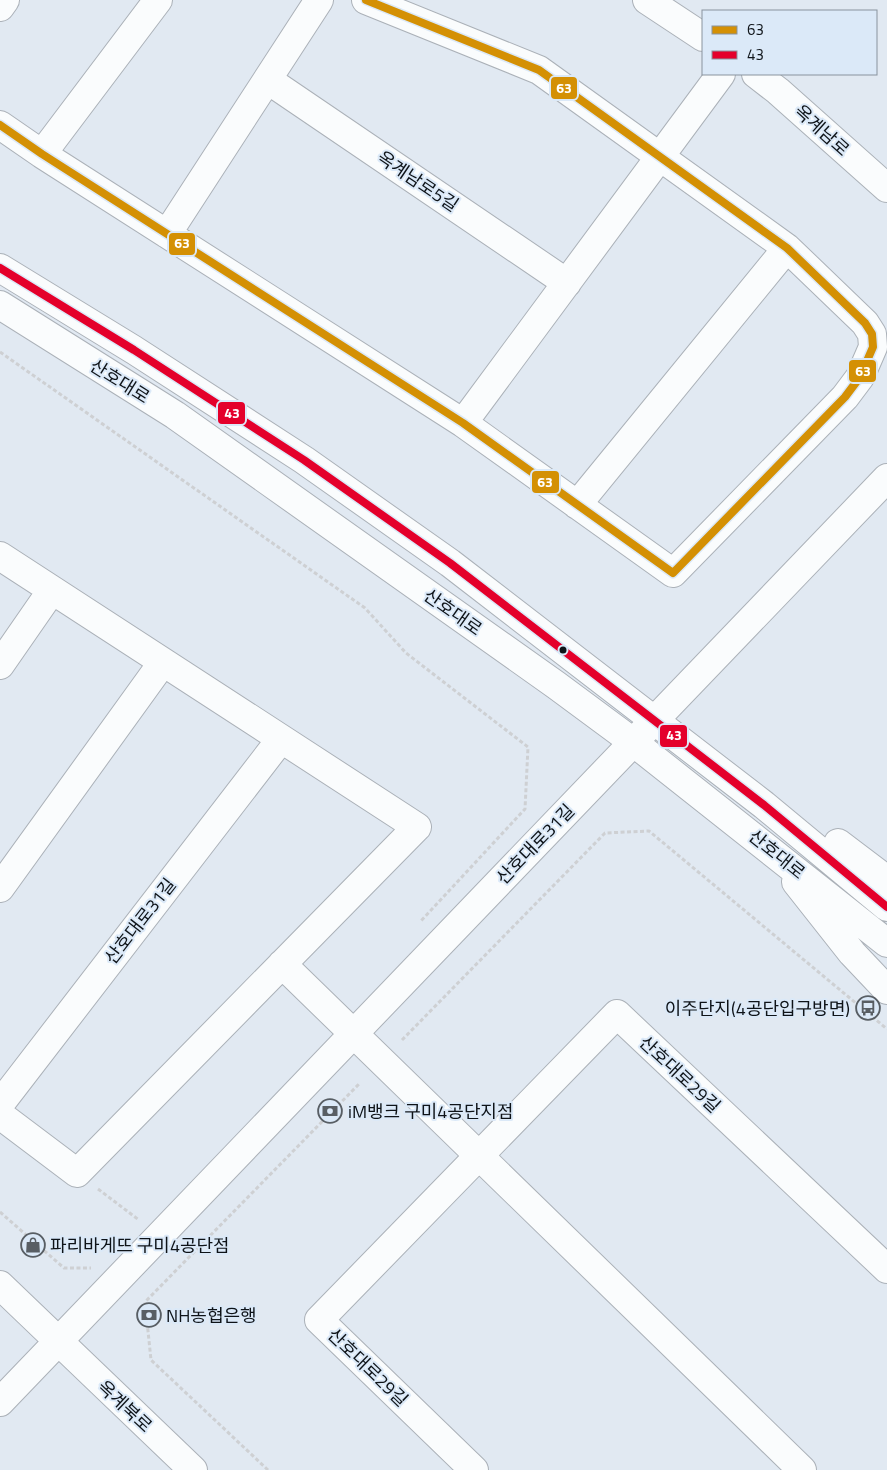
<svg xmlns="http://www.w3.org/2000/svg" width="887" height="1470" font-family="'Titillium Web','Noto Sans KR',sans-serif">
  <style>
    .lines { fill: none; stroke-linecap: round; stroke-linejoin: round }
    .street-casing { stroke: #abb1b8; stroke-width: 30 }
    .secondary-casing { stroke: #abb1b8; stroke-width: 30 }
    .path { stroke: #ced0d3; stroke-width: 3; stroke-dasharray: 4 2.5; stroke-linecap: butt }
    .street { stroke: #fafcfd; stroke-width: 28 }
    .secondary { stroke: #fafcfd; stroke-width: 28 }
    .bus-1-casing { stroke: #dbe9f8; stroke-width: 11 }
    .bus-2-casing { stroke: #dbe9f8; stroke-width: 11 }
    .bus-1 { stroke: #d49004; stroke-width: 8 }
    .bus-2 { stroke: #e4002b; stroke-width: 8 }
    .bus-dot { fill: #0e1318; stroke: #dbe9f8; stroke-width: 2 }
    .labels { text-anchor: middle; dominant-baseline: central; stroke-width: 4; stroke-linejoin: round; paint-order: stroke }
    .street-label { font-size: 18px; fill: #0e1318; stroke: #dbe9f8 }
    .poi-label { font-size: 18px; fill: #0e1318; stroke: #dbe9f8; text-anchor: start }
    .line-badge { stroke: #dbe9f8; stroke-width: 2 }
    .badge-label { font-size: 14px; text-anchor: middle; font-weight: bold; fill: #fff }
  </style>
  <rect width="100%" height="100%" fill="#e1e9f2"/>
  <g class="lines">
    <g class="street-casing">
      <path id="street" d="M647,0L703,37
        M0,7L5,0
        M756,74L778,91L887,188
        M268,80L567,283
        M0,125L42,154L463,423L673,573L845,397L860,377L873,347L872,334L865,323L787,248L539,70L366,0
        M42,154L158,0
        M167,234L319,0
        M463,423L721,74
        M577,505L787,248
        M0,556L417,827L77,1173L0,1115
        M0,665L52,590
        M0,888L163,662
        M282,964L802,1470
        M0,1104L281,739
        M0,1285L193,1470
        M0,1402L887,478
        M474,1470L319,1320L617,1014L887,1269"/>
    </g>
    <g class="secondary-casing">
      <path id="secondary" d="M0,268L134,350L304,460L450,563L764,805L887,907
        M0,305L175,415L556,685L633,742L887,943
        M838,843L887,880
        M796,882L852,953L887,990"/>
    </g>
    <path class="path" d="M0,352L365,608L406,653L528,747L525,809L420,922
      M402,1040L605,833L649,831L887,1029
      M98,1189L139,1220
      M0,1212L64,1268H91
      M268,1470L151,1360L145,1302L360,1083"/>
    <use href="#street" class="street"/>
    <use href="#secondary" class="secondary"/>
    <g class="bus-1-casing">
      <path id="bus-1" d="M0,125L42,154L463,423L673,573L845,397L860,377L873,347L872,334L865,323L787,248L539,70L366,0"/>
    </g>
    <g class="bus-2-casing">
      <path id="bus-2" d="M0,268L134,350L304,460L450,563L764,805L887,907"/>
    </g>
    <use href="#bus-1" class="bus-1"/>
    <use href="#bus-2" class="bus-2"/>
  </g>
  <defs>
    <g id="bus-ring" transform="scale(1.25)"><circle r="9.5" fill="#dbe9f8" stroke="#585e64" stroke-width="1.5"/><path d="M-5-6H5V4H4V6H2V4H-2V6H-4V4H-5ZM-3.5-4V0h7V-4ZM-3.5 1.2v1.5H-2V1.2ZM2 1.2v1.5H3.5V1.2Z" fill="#585e64"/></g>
    <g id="bank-ring" transform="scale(1.25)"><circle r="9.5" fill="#dbe9f8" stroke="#585e64" stroke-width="1.5"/><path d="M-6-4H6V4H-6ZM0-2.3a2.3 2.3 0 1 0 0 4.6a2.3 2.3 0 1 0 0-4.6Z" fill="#585e64"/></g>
    <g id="shop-ring" transform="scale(1.25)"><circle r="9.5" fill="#dbe9f8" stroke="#585e64" stroke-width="1.5"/><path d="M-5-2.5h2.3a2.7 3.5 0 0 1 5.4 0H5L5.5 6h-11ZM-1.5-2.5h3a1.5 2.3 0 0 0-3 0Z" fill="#585e64"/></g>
  </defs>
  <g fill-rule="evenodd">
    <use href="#bus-ring" x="868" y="1008"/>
    <use href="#bank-ring" x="330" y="1111"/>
    <use href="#shop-ring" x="33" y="1245"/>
    <use href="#bank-ring" x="149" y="1315"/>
  </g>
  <circle class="bus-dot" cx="563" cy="650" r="4.5"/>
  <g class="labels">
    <g class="street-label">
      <text transform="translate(822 130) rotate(42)">옥계남로</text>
      <text transform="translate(418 181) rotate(34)">옥계남로5길</text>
      <text transform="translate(120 381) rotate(32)">산호대로</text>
      <text transform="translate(453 612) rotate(35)">산호대로</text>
      <text transform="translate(535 844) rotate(-46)">산호대로31길</text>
      <text transform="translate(777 854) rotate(39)">산호대로</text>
      <text transform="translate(140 921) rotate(-52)">산호대로31길</text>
      <text transform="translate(680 1074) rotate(43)">산호대로29길</text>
      <text transform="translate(368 1367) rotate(44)">산호대로29길</text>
      <text transform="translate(125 1406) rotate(43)">옥계북로</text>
    </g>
    <g class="poi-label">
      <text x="850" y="1008" text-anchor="end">이주단지(4공단입구방면)</text>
      <text x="348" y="1111">iM뱅크 구미4공단지점</text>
      <text x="50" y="1245">파리바게뜨 구미4공단점</text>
      <text x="166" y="1315">NH농협은행</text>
    </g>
  </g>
  <g class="line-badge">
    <rect x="550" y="76" width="28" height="24" rx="5" fill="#d49004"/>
    <rect x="168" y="232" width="28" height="24" rx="5" fill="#d49004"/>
    <rect x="848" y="359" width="29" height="24" rx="5" fill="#d49004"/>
    <rect x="217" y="401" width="29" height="24" rx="5" fill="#e4002b"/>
    <rect x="531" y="470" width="29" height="24" rx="5" fill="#d49004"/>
    <rect x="659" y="724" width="29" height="24" rx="5" fill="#e4002b"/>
  </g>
  <g class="badge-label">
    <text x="564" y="93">63</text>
    <text x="182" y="248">63</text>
    <text x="863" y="376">63</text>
    <text x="232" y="418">43</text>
    <text x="545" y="487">63</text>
    <text x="674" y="740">43</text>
  </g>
  <rect x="702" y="10" width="175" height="65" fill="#dbe9f8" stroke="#89939e"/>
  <rect x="712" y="26" width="25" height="8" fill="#d49004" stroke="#89939e"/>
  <text x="747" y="35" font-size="15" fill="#0e1318">63</text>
  <rect x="712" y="51" width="25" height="8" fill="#e4002b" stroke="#89939e"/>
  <text x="747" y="60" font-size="15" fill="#0e1318">43</text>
</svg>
